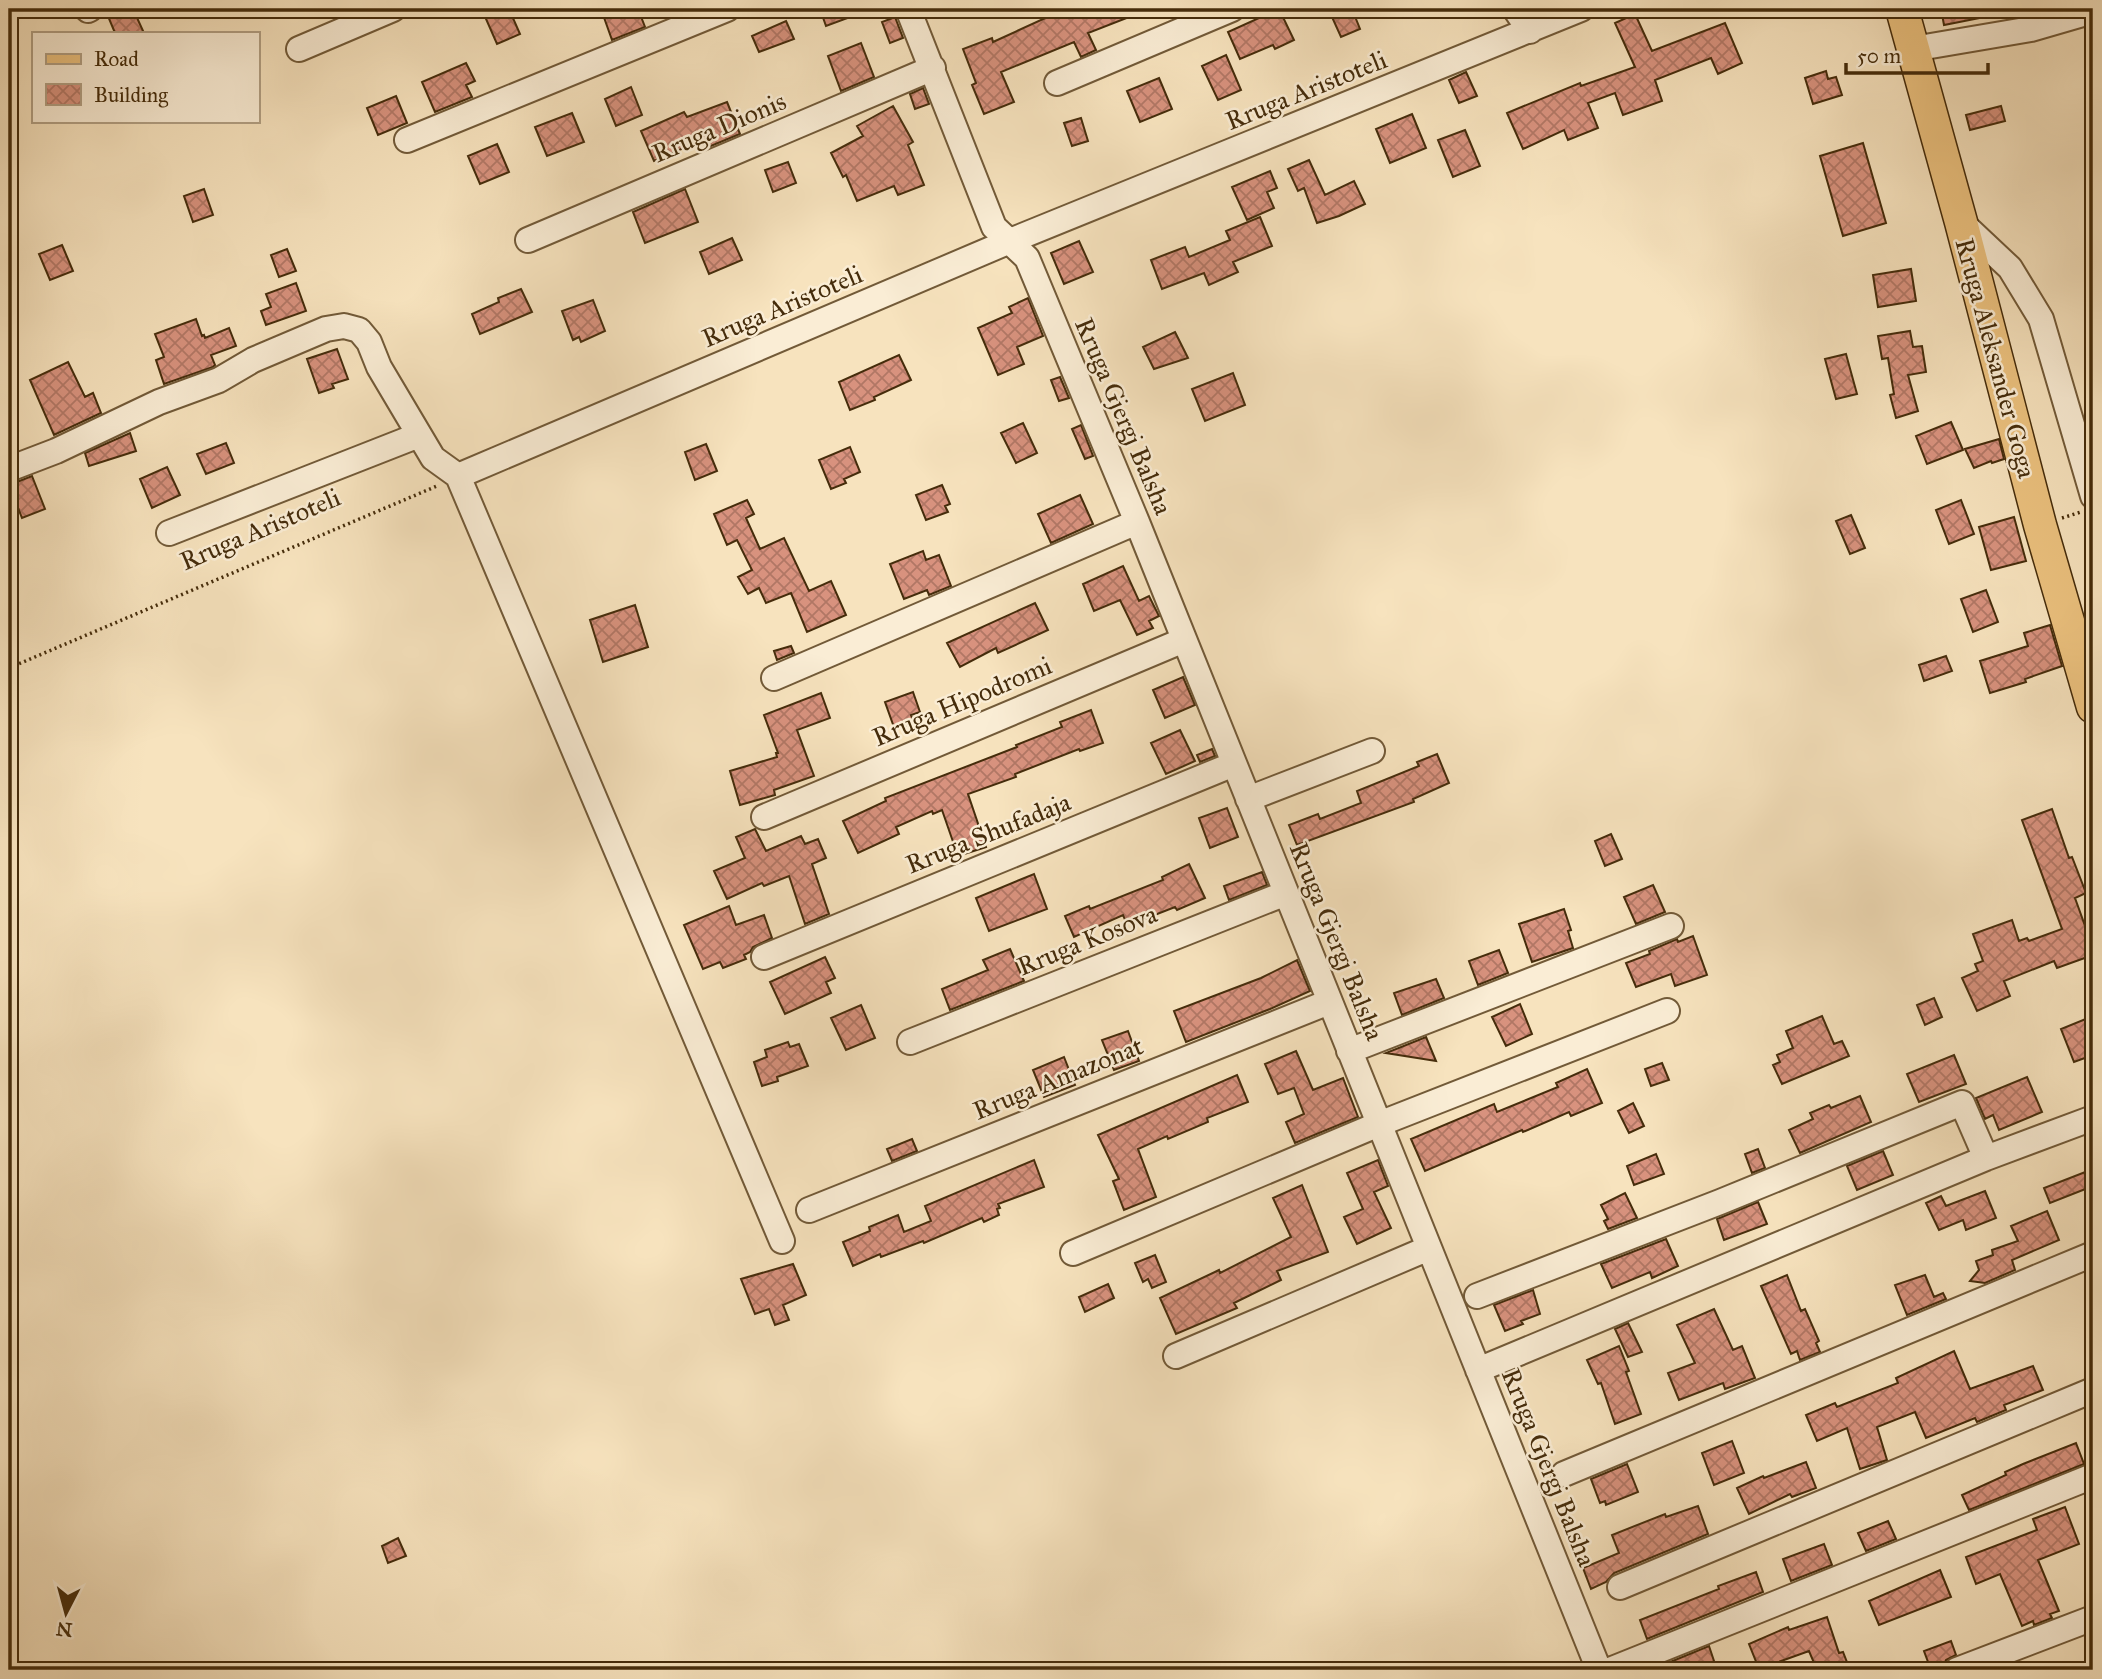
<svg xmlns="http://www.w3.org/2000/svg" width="2102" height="1679" font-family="'IM FELL Great Primer',serif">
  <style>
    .building { fill: url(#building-cross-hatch); stroke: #452c0b; stroke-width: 2 }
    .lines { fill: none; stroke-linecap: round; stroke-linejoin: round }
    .minor-casing { stroke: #725a38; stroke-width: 28 }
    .major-casing { stroke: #452c0b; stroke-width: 35 }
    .path { stroke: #452c0b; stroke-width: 3.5; stroke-dasharray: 2 3.5; stroke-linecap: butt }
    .minor { stroke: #faedd5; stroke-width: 24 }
    .major { stroke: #ecc27f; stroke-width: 32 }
    .labels { text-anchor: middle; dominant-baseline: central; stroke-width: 5; stroke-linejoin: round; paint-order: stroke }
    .street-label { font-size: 26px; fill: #452c0b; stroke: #faedd5 }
  </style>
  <defs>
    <pattern id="building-cross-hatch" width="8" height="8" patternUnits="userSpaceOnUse" patternTransform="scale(1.75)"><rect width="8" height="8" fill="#d8927e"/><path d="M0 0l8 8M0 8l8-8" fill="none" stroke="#b17765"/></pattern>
  </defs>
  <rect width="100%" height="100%" fill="#f7e3be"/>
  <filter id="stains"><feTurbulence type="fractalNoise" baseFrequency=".00286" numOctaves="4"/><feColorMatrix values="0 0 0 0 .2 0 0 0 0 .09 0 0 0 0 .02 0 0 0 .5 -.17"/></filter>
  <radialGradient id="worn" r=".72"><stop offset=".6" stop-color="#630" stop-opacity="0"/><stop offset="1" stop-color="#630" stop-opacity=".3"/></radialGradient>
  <path class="building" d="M105,9H133L144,33H115Z
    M492,9H509L520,34L497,44L483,12Z
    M601,9H638L645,27L612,40Z
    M820,9H869V10L826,26Z
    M1065,9L1147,10L1088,33L1096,50L1081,57L1074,42L1001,72L1014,102L984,114L972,85L976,83L963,49L992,38L993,42Z
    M1279,9L1294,40L1275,49L1273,45L1240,59L1228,32Z
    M1352,9L1360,29L1341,37L1332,17Z
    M1941,9H1989L1990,16L1944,25Z
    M1635,14L1652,51L1725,23L1742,63L1718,74L1711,58L1655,80L1662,101L1623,115L1615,93L1588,103L1598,128L1568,140L1564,130L1523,149L1507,113L1580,83L1581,86L1635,67L1615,23Z
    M895,17L903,38L890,43L882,22Z
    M786,21L794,39L759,52L752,36Z
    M861,43L874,77L841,91L828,56Z
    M1226,55L1241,90L1218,100L1202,66Z
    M466,63L475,81L466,85L472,97L435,112L422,82Z
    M1826,71L1828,79L1836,77L1842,95L1813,104L1805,78Z
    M1466,72L1477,96L1459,103L1449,80Z
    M1159,78L1172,109L1140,122L1127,91Z
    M631,87L642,115L616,126L605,99Z
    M923,88L929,104L915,109L910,94Z
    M396,96L407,123L378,135L367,108Z
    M727,102L740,134L706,148L702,140L654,161L641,131L684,112L687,117Z
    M893,106L913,142L908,145L924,185L898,195L894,186L857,201L846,175L843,177L831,153L863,136L857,126Z
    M2001,106L2005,121L1970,130L1966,115Z
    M572,113L584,142L547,156L535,127Z
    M1412,114L1426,148L1390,163L1376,129Z
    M1081,118L1088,141L1072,146L1064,123Z
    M1465,130L1480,166L1453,177L1438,140Z
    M1863,143L1886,223L1843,236L1820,156Z
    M497,144L509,172L480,184L468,156Z
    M1309,160L1325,195L1354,181L1365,204L1339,216L1317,223L1304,188L1298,191L1288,169Z
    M788,162L796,183L773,192L765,170Z
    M1270,171L1277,188L1267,192L1274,208L1247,220L1232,187Z
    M204,189L213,215L193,222L184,196Z
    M685,189L698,222L645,243L633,212Z
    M1260,217L1272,246L1233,262L1238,272L1209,285L1204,273L1162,289L1151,260L1185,247L1189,257L1230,240L1226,231Z
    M732,238L742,260L709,274L700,252Z
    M1079,241L1093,272L1064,284L1051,253Z
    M62,245L73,271L50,280L39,254Z
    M287,249L296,271L279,277L271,255Z
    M1911,269L1916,301L1878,307L1873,275Z
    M296,283L306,311L266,325L261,311L271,307L266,294Z
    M521,289L532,312L480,334L472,314L499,302L498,298Z
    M1028,298L1043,336L1017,347L1024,364L998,375L978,328L1012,313L1009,307Z
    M593,300L605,331L581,342L579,337L573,340L562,311Z
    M196,319L202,336L204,335L205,338L229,328L236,346L211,355L215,365L213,367L164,384L156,360L164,357L155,334Z
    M1910,331L1913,347L1922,346L1926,372L1908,375L1918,411L1896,418L1890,395L1894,394L1888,358L1882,359L1878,336Z
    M1175,332L1188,358L1154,369L1143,347Z
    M337,349L348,379L332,384L334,388L319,393L307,359Z
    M1846,354L1857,394L1836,399L1825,359Z
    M899,355L911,380L874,397L875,400L850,410L839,382Z
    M68,362L85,397L93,393L101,413L54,435L30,380Z
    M1233,373L1245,405L1205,421L1192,389Z
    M1060,377L1069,398L1059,401L1051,380Z
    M1951,422L1963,450L1927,464L1916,436Z
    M1023,423L1037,453L1016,463L1001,433Z
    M1081,425L1093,456L1085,459L1072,429Z
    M130,433L136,451L89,466L85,453Z
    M1999,439L2004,459L1992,463L1991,461L1974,468L1965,449Z
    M226,443L234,463L206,474L197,454Z
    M706,444L717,471L695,480L685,452Z
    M850,447L860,472L844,479L846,483L831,489L819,460Z
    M167,467L180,495L152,508L140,479Z
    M32,476L45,509L22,518L9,485Z
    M942,485L950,504L945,506L948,512L926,520L916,495Z
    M1080,495L1093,524L1051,543L1038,514Z
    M747,500L754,514L746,518L760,549L784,538L809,591L831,581L846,615L807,632L791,593L766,603L759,588L748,594L738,577L752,570L737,540L727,545L714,514Z
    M1961,500L1974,534L1949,544L1936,510Z
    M1851,515L1865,548L1850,554L1836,521Z
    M2014,517L2026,561L1991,570L1979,527Z
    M923,551L926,560L939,555L951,586L929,595L927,590L904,599L890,564Z
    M1123,566L1139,601L1149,596L1159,616L1149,621L1153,628L1137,635L1120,600L1094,611L1083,584Z
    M1986,590L1998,622L1973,632L1961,599Z
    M1035,603L1048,630L998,653L996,648L960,667L947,643Z
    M635,605L648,647L603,662L590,620Z
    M2050,625L2062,666L2025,679L2026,682L1990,693L1980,661L2028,646L2024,633Z
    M791,646L794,653L777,660L774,651Z
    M1946,656L1952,671L1924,681L1919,665Z
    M1183,677L1195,705L1165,718L1153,690Z
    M913,692L920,712L911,715L914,723L895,730L885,702Z
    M821,693L830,718L797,730L814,776L774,790L775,795L740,805L730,771L777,757L776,753H778L764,715Z
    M1091,710L1103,743L1080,751L1079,749L1015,774L1016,777L968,794L986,847L958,856L942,810L933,814L932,811L896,827L899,834L858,853L843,821L886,801L885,798L1017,747L1016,745L1062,727L1060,722Z
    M1180,730L1195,761L1166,774L1151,743Z
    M1212,749L1215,756L1200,762L1197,755Z
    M1437,754L1449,783L1413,799L1414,802L1297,845L1289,825L1318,814L1320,819L1361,803L1357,791L1419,766L1417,762Z
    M1227,808L1238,837L1210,848L1199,818Z
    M2052,809L2069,858L2072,857L2086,893L2075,898L2093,948V955L2057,968L2054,961L2004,981L2010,996L1977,1011L1962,978L1978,971L1975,964L1983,961L1973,934L2012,920L2019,941L2027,938L2029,941L2062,929L2022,820Z
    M755,829L766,851L801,836L805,844L818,839L826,858L812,864L829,914L805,924L789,876L764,886L762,883L727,899L714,871L745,858L736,837Z
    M1611,834L1622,859L1605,866L1595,841Z
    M1189,864L1205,898L1177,910L1175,907L1137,922L1136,918L1126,922L1123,915L1074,937L1065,916L1089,906L1090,909L1163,880L1162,877Z
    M1262,872L1267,885L1229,900L1224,886Z
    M1034,874L1047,909L989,931L976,898Z
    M1653,885L1665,912L1636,924L1624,897Z
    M729,906L736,925L764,915L772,938L753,947L750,952L744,955L746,959L723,968L720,962L703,969L684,925Z
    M1564,909L1571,930L1568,931L1573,948L1532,962L1519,924Z
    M1693,936L1707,975L1675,986L1671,974L1636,987L1626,963L1650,954L1649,951L1677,939L1678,942Z
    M1010,949L1024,981L950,1010L942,989L988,970L983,960Z
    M1499,950L1508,973L1478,985L1469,961Z
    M825,957L835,978L826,982L831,993L785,1014L770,982Z
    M1297,960L1310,991L1270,1009L1186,1042L1174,1011L1261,978Z
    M1436,979L1444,998L1402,1015L1394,993Z
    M1934,998L1942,1017L1925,1025L1917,1005Z
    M1520,1004L1532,1034L1506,1046L1492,1017Z
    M861,1005L875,1038L846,1050L831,1018Z
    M1822,1016L1834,1044L1842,1041L1849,1056L1782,1084L1773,1065L1780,1062L1777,1055L1793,1048L1786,1031Z
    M2093,1016V1055L2074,1062L2061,1029Z
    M1128,1031L1139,1061L1114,1070L1102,1040Z
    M1426,1037L1436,1061L1386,1053Z
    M788,1042L790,1047L799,1044L808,1066L777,1077L778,1081L762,1086L754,1062L767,1057L765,1050Z
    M1296,1051L1313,1090L1343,1078L1358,1117L1295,1143L1286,1122L1304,1114L1294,1088L1278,1094L1265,1064Z
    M1954,1055L1966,1084L1919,1102L1907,1074Z
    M1064,1057L1075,1085L1044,1097L1033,1070Z
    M1662,1063L1669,1080L1651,1086L1645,1069Z
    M1587,1069L1602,1103L1571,1116L1569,1112L1523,1132L1522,1130L1425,1171L1411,1139L1494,1104L1497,1112L1558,1087L1556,1083Z
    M1237,1075L1248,1102L1207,1118L1208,1122L1168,1139L1167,1136L1138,1149L1156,1197L1124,1210L1113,1181L1119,1179L1098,1135Z
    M2027,1077L2042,1112L1999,1130L1993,1115L1985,1119L1976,1098Z
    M1860,1096L1871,1122L1800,1153L1789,1130L1813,1119L1810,1113L1829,1105L1831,1108Z
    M1633,1103L1644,1126L1629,1133L1618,1111Z
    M912,1139L917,1151L892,1161L887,1149Z
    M1758,1149L1765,1168L1752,1173L1745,1154Z
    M1883,1151L1893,1175L1857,1190L1847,1166Z
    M1656,1154L1664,1174L1634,1185L1627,1166Z
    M1034,1160L1044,1187L998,1204L1000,1208L997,1209L999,1215L984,1222L982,1218L924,1243L923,1241L881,1257L880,1254L853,1266L843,1242L870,1231L869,1227L898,1215L904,1232L931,1221L925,1206Z
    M1378,1160L1388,1186L1374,1192L1391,1228L1357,1244L1344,1217L1363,1209L1347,1173Z
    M2093,1169V1186L2050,1203L2044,1188Z
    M1302,1185L1328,1252L1277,1271L1281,1280L1234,1303L1237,1308L1176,1334L1160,1298L1219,1270L1220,1273L1291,1237L1273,1198Z
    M1985,1191L1996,1218L1966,1230L1963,1220L1939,1230L1926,1203L1941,1196L1946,1206Z
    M1625,1193L1637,1218L1608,1229L1604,1221L1608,1219L1601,1205Z
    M1758,1202L1767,1224L1724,1240L1717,1219Z
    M2047,1211L2059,1240L2012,1260L2015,1270L1985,1283L1970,1281L1979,1270L1976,1261L1993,1255L1992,1250L2018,1241L2011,1226Z
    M1666,1239L1678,1266L1652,1278L1650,1272L1612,1288L1601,1264Z
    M1155,1255L1166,1282L1152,1288L1148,1279L1143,1282L1135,1263Z
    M793,1264L806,1295L783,1305L789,1320L775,1325L769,1309L755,1314L741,1279Z
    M1787,1275L1801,1311L1805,1309L1819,1341L1816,1343L1820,1352L1800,1360L1797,1351L1791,1354L1761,1286Z
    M1925,1275L1934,1297L1943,1293L1946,1299L1907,1315L1895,1285Z
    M1108,1284L1114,1298L1085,1312L1079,1297Z
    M1533,1290L1540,1314L1521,1321L1523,1324L1505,1331L1494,1305Z
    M1714,1309L1733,1350L1742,1346L1755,1378L1725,1389L1723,1383L1679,1400L1668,1373L1695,1363L1677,1325Z
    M1628,1323L1642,1352L1628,1357L1615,1329Z
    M1619,1346L1629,1371L1626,1372L1641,1414L1615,1424L1601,1383L1598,1384L1587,1360Z
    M1954,1351L1970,1389L2033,1366L2043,1390L2004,1405L2006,1410L1977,1422L1975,1418L1926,1438L1915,1412L1877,1427L1887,1460L1860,1469L1847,1428L1817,1441L1806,1415L1835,1403L1837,1407L1898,1383L1896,1378Z
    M1732,1441L1744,1473L1714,1485L1702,1453Z
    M2076,1443L2084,1464L1969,1510L1962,1495L2006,1475L2005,1472L2023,1464Z
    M1806,1462L1816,1488L1792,1497L1790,1494L1749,1514L1737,1488L1763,1476L1764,1478Z
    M1627,1464L1638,1492L1606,1505L1605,1501L1600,1503L1591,1479Z
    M1698,1506L1708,1534L1614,1573L1606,1582L1591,1589L1583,1568L1619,1553L1612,1535L1665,1514L1666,1517Z
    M2065,1507L2079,1544L2038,1560L2059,1611L2050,1614L2052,1618L2034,1625L2033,1621L2022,1626L2000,1574L1976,1584L1966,1557L2037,1530L2033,1519Z
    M1888,1521L1896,1539L1866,1551L1858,1533Z
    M398,1538L406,1556L388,1563L382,1546Z
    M1824,1544L1832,1565L1791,1581L1783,1559Z
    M1940,1570L1951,1597L1879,1625L1869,1601Z
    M1756,1572L1763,1592L1647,1639L1640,1620L1719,1589L1718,1586Z
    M1827,1617L1839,1653L1843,1652L1850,1670H1817L1809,1651L1759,1669L1749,1644L1788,1627L1789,1630Z
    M1951,1641L1956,1655L1946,1660L1942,1670H1931L1924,1651Z
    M1709,1646L1717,1670H1660L1658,1667Z"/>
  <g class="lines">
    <g class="minor-casing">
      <path id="minor" d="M908,9L994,227L1027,258L1137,522L1599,1670
        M1515,9L1530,31
        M88,10L90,9
        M299,49L393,9
        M1913,49L2031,29L2093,11
        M1057,83L1232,9
        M407,140L727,9
        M1961,222L2010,268L2041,319L2093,496
        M528,240L933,68
        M9,469L56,451L159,402L219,380L253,360L326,329L344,326L359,330L369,342L379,367L433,458L458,476L782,1241
        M458,476L1010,241L1581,9
        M169,533L419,435
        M774,678L1137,522
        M1248,799L1372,751
        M764,817L1184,640
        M764,957L1234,764
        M910,1042L1286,893
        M1349,1051L1671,926
        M809,1210L1329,1002
        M1073,1253L1379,1124L1667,1011
        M1477,1296L1720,1202L1962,1103L1986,1158
        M1176,1356L1429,1248
        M1478,1370L1986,1158L2093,1118
        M1564,1474L2093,1254
        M1620,1587L2093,1390
        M1610,1670L2093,1476
        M1957,1670L2093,1618"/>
    </g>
    <g class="major-casing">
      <path id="major" d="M1902,9L1961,222L2040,525L2093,707"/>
    </g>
    <path class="path" d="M2062,518L2081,512
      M9,668L437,486"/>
    <use href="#minor" class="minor"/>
    <use href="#major" class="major"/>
  </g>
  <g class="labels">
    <g class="street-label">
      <text transform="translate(1306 90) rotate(-22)">Rruga Aristoteli</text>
      <text transform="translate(719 127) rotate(-23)">Rruga Dionis</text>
      <text transform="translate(782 306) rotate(-23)">Rruga Aristoteli</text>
      <text transform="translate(1996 358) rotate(75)">Rruga Aleksander Goga</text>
      <text transform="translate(1124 416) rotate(67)">Rruga Gjergj Balsha</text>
      <text transform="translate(260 529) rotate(-23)">Rruga Aristoteli</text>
      <text transform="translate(962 701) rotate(-23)">Rruga Hipodromi</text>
      <text transform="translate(988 833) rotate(-22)">Rruga Shufadaja</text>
      <text transform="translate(1087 940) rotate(-22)">Rruga Kosova</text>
      <text transform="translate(1337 941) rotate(68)">Rruga Gjergj Balsha</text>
      <text transform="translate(1058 1078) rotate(-22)">Rruga Amazonat</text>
      <text transform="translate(1549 1467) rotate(68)">Rruga Gjergj Balsha</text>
    </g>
  </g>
  <rect width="2102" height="1679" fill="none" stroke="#f7e3be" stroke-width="35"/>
  <rect x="10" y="10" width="2081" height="1658" fill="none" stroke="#452c0b" stroke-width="3.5"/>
  <rect x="18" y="18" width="2067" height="1644" fill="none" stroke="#452c0b" stroke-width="2"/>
  <rect x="32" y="32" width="228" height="91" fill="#faedd5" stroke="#b2a084" stroke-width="2"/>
  <rect x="46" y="54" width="35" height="10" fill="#ecc27f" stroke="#b2a084" stroke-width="2"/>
  <text x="94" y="66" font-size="21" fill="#452c0b">Road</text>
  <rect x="46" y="84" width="35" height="21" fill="url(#building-cross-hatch)" stroke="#b2a084" stroke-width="2"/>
  <text x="94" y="102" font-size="21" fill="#452c0b">Building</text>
  <g transform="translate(66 1613) rotate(186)" stroke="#faedd5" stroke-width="5" paint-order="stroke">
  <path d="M0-5L12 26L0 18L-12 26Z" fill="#452c0b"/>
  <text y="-10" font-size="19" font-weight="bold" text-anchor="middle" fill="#452c0b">N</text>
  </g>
  <path d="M1846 63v10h142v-10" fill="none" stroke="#452c0b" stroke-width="3.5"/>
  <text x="1857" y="63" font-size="21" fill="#452c0b" stroke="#faedd5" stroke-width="5" paint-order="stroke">50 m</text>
  <rect width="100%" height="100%" filter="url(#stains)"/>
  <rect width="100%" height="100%" fill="url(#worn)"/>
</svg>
